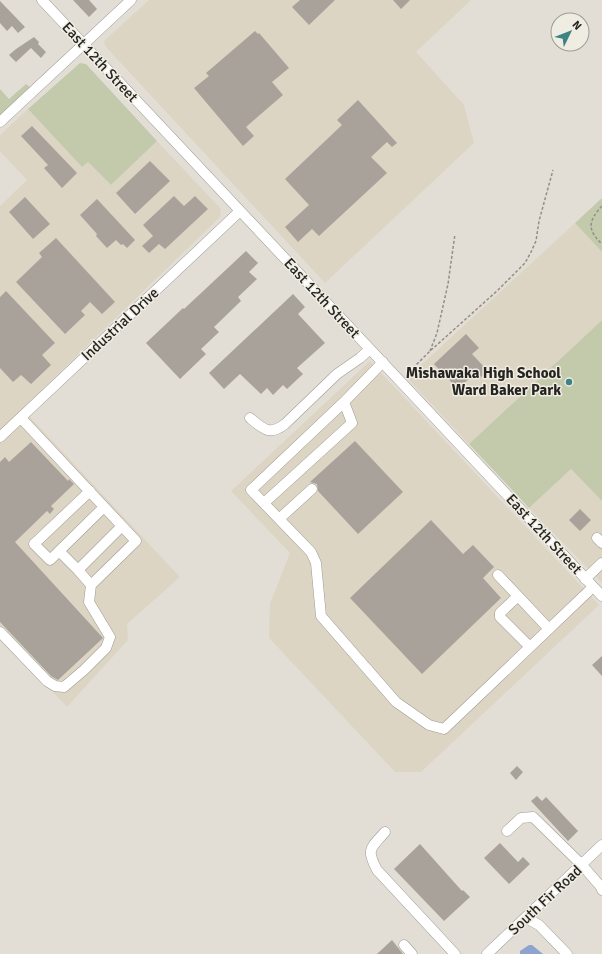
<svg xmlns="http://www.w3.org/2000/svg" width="602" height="954" font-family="Signika,sans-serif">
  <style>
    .built { fill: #dcd5c4 }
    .green { fill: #c3caac }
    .water { fill: #8ea4cf }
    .building { fill: #a9a29a }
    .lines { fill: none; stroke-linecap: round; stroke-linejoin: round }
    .minor-casing { stroke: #9e9a91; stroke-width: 11 }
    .path { stroke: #928e88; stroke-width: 1.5; stroke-dasharray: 3 2; stroke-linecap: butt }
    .minor { stroke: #fff; stroke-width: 10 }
    .poi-dot { fill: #3c8483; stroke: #efece2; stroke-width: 1.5 }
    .labels { text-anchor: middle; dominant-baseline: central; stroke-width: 3; stroke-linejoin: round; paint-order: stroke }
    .street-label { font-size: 15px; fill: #262421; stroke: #efece2 }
    .poi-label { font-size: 15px; font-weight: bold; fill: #262421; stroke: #efece2; text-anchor: end }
  </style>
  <rect width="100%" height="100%" fill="#e2ded5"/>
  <path class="built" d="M149,0H471L416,52L464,105L474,143L325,283L105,46L104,41Z
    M28,109L82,167L88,162L111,185L157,141L221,209L220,217L0,430V206L27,180L0,151V135Z
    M575,223L602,252V320L469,444L407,378Z
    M370,361L599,605L421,772H395L269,638L270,604L290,553L231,491Z
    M29,416L180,577L127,624L128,640L67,707L0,636V443Z
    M571,469L602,501V583L529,508Z"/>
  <path class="green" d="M80,63L86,64L157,141L111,185L88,162L82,167L28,109Z
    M26,84L30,87L0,115V89L9,99Z
    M602,198V252L575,223Z
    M602,320V501L571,469L529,508L469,444Z"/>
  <path class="water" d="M529,945H532L543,954H520V951Z"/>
  <path class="building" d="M73,0H89L97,9L89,17Z
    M300,0H335L309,25L292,7Z
    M393,0H410L401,9Z
    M0,1L25,27L18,33L12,26L7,31L0,23Z
    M255,31L258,34L259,33L289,68L272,82L283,95L246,127L254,136L243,146L194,88L209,76L206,73Z
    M34,37L39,42L38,44L46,52L41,58L31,48L16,62L9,55L16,49Z
    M358,100L397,143L392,147L387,142L371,157L387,173L319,236L312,229L298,242L285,227L309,205L285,179L342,125L337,120Z
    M32,126L77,173L62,188L44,168L48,165L21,136Z
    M150,161L170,181L135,214L116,193Z
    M174,196L184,206L195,196L208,209L165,249L159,244L149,253L142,246L153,236L143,225Z
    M25,197L50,224L33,239L9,212Z
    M97,199L135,240L127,248L123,244L121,245L116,240L107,248L96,236L97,234L80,215Z
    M56,238L115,302L102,314L90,302L81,311L85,315L65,334L16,282L42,257L39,253Z
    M246,251L258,263L249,272L257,279L238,297L241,301L214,327L219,332L201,349L206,354L180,379L146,343L183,308L184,309Z
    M6,291L55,343L42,355L51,365L31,384L21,375L13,382L0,368V297Z
    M293,294L305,307L298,314L325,343L297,368L303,374L287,389L283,385L273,395L267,388L261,394L240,374L224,389L209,373Z
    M466,334L479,348L472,354L488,371L479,379L474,374L458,389L434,364Z
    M355,441L403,492L358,534L318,491L317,484L310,482Z
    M31,442L68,481L69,479L74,484L51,506L54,509L50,514L47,511L15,542L103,638L58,680L51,676L0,622V462L5,457L9,462Z
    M580,509L591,520L580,531L569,520Z
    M431,520L463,554L473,545L494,567L483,578L501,598L422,674L350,598Z
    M602,656V676L592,665Z
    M517,766L523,772L516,780L510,773Z
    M537,796L542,801L546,797L578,831L568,841L531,801Z
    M500,843L518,862L523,857L530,864L509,884L484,858Z
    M420,844L462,891L463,890L470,897L444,921L394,869Z
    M392,940L403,954H377Z"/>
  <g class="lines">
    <g class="minor-casing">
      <path id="minor" d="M42,0L602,596
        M0,122L131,0
        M344,402L251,490L311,552L316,563L321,616L396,702L429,725L444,729L593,587
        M21,418L122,526L78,570L59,551
        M250,418C263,429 270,436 285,424L337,374L360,358L370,349
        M0,437L240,211
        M90,491L34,544L50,560L104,507
        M264,503L352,423L344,402L383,362
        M279,519L312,489
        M597,538L602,543
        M498,575L549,629
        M585,579L602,563
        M91,585L136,541L122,526
        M518,596L500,613V617L530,647
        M0,632L47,681L55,686L64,687L84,670L106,648L110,637L89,602L91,585L78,570
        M507,831L521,818L533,817L582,865L601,887L602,890
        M385,832C370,849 366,849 377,870L455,954
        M526,918L539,925L567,954
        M404,945L412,954
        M487,954L602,845"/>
    </g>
    <path class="path" d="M602,206C588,221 587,230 602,244
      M430,351L437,333L448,284L455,234
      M406,375L430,351L497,291L525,263L531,252L536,241L539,221L553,170"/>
    <use href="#minor" class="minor"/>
  </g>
  <circle class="poi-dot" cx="569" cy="382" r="4"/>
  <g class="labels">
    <g class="street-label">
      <text transform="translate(100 62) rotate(47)">East 12th Street</text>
      <text transform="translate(322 298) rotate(47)">East 12th Street</text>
      <text transform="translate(120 324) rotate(-43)">Industrial Drive</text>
      <text transform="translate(544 534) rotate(47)">East 12th Street</text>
      <text transform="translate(545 900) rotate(-43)">South Fir Road</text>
    </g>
    <g class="poi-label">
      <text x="561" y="373">Mishawaka High School<tspan x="561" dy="17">Ward Baker Park</tspan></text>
    </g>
  </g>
  <g transform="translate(570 32) rotate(47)"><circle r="19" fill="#efece2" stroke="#9f9c95"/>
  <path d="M0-3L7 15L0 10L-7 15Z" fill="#3c8483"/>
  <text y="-6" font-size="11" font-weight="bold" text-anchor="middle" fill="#262421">N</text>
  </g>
</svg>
